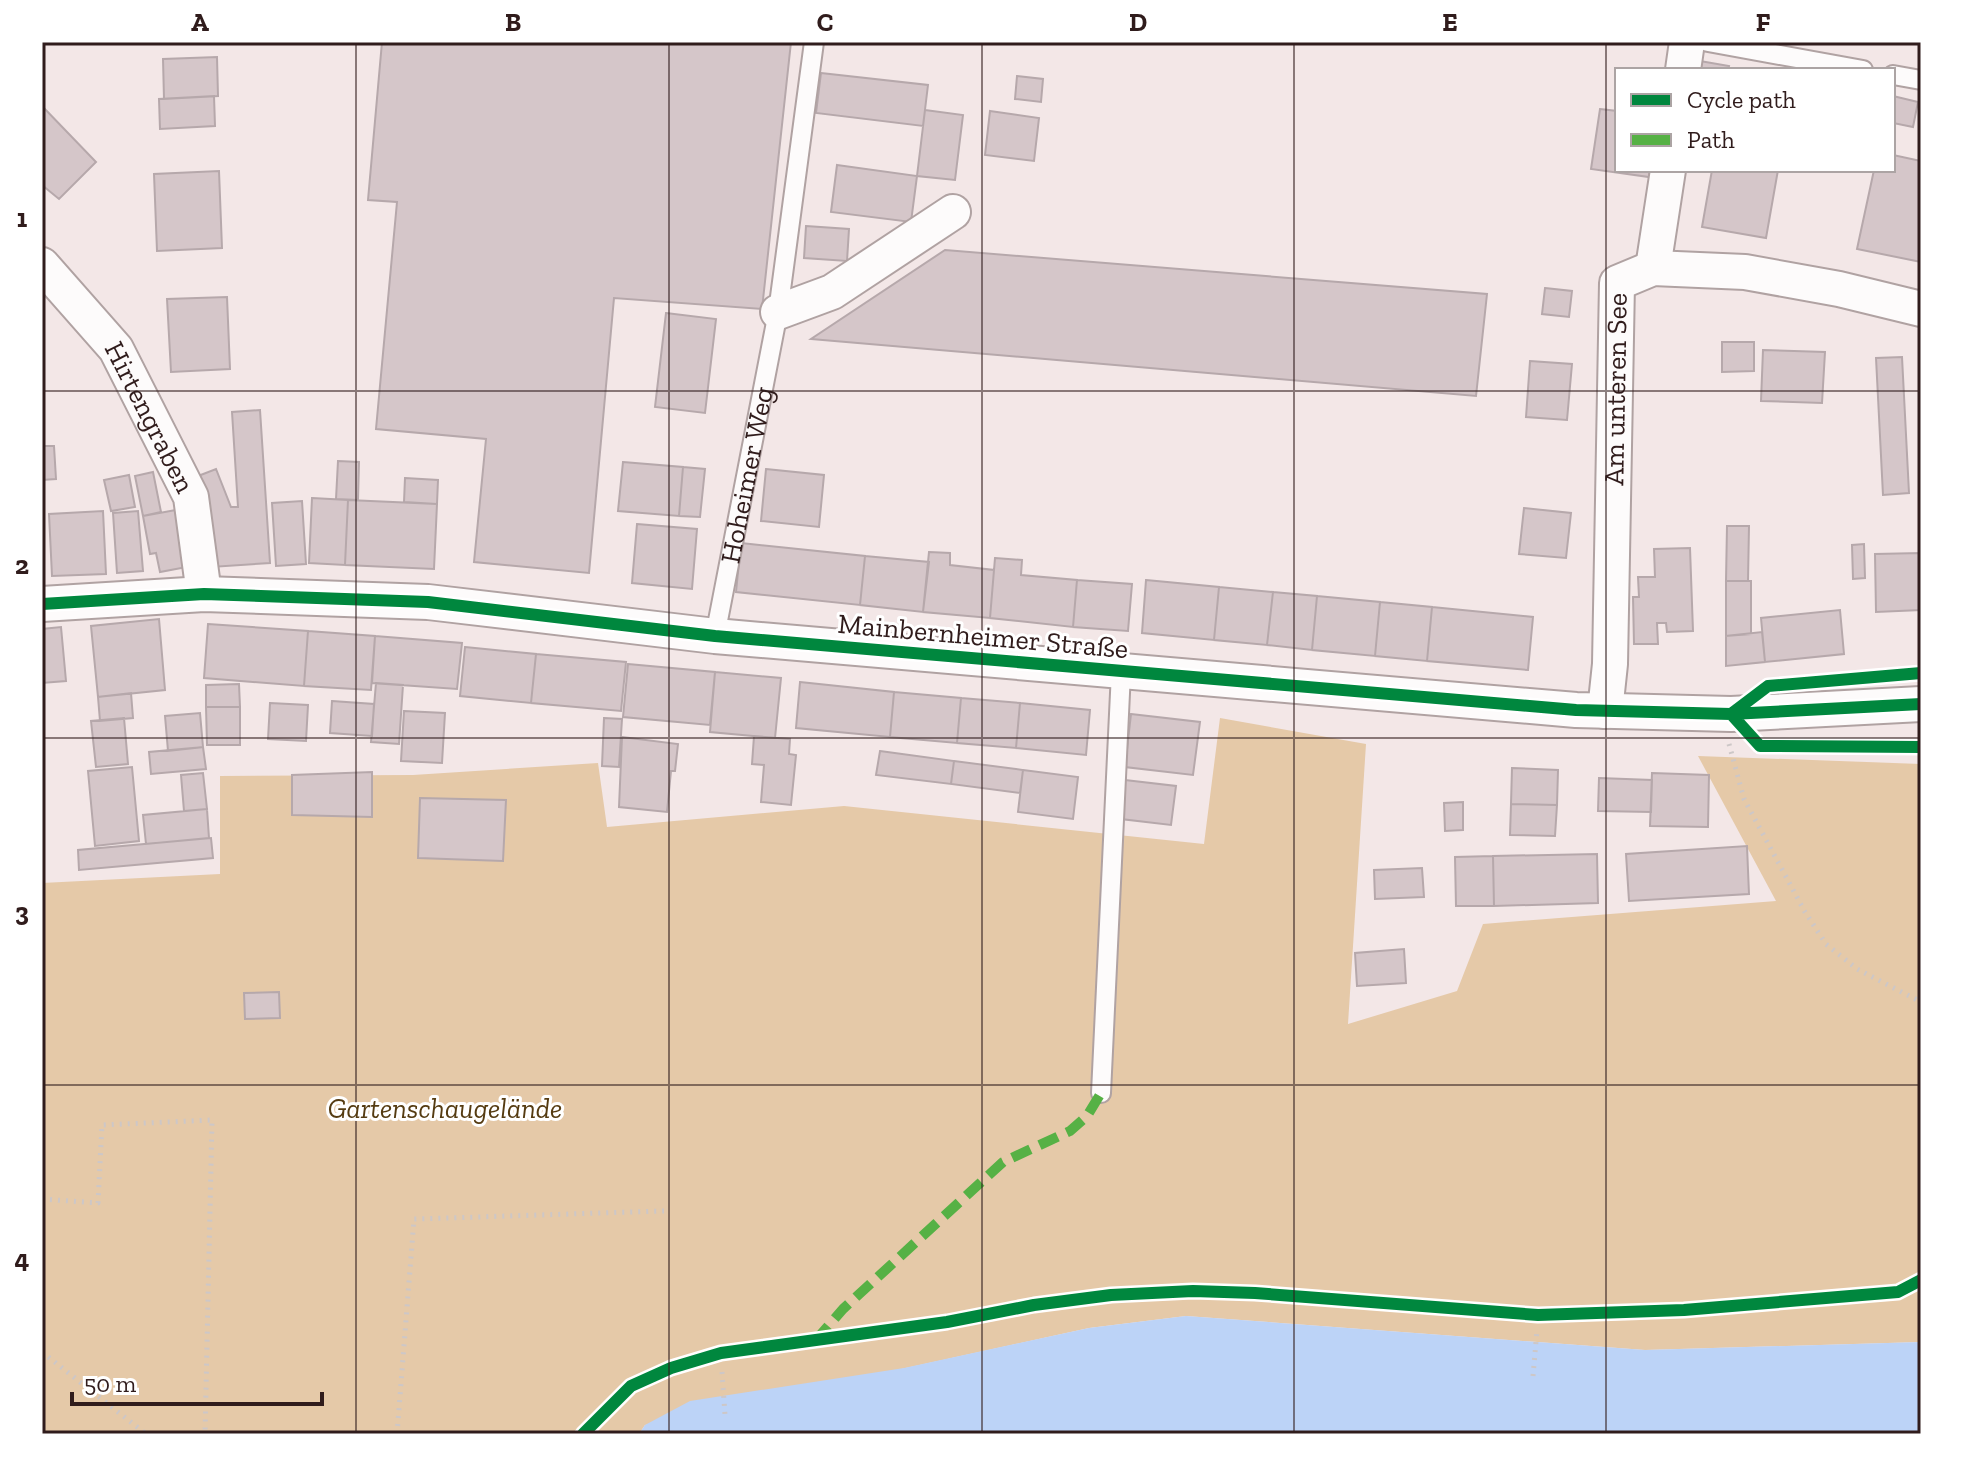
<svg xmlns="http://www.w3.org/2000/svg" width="1963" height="1476" font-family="'Zilla Slab',serif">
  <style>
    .green { fill: #e5c9a8 }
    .water { fill: #bcd3f7 }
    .building { fill: #d5c6c9; stroke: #b6a8ab; stroke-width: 2 }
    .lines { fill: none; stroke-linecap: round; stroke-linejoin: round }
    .lane-casing { stroke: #b0a2a2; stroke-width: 22 }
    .street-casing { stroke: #b0a2a2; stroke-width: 38 }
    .path { stroke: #cdc7c7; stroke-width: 5; stroke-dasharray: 2 6; stroke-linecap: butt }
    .lane { stroke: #fdfbfb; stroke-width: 18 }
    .street { stroke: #fdfbfb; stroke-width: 34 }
    .quiet { stroke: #56b145; stroke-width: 10; stroke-dasharray: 20 10; stroke-linecap: butt }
    .cycleway-casing { stroke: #fff; stroke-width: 17 }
    .cycleway { stroke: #00873e; stroke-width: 12 }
    .grid { fill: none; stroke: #301c1c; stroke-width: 2; stroke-opacity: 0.55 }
    .labels { text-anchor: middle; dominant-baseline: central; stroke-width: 6; stroke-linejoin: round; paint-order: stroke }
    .street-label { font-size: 28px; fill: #301c1c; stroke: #fff }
    .park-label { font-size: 28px; font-style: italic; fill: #553b11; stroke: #fff }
    .neatline { fill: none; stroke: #301c1c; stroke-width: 3 }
    .grid-label { font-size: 26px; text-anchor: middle; font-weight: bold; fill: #301c1c }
  </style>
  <rect width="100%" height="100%" fill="#f3e7e7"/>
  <path class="green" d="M1220,718L1366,744L1348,1024L1457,991L1483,924L1776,901L1698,756L1921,764V1342L1645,1350L1186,1316L1089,1328L645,1425L639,1434H42V883L220,874V776L413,775L598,763L607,827L844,806L1204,844Z"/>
  <path class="water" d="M1186,1316L1645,1350L1921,1342V1434H639L645,1425L690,1401L904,1368L1089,1328Z"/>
  <path class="building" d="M382,42H791L762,309L614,298L589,573L474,562L486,439L376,429L397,202L368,200Z
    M217,57L218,96L164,99L163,59Z
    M1700,61L1729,66L1728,70H1698Z
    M821,73L928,85L923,126L816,113Z
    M1017,76L1043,79L1041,102L1015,99Z
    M214,96L215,126L160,129L159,99Z
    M1893,96L1918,102L1913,127L1893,123Z
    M42,106L96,162L59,199L42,185Z
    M1600,109L1617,111V170H1650L1649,177L1591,169Z
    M925,110L963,115L955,180L917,176Z
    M990,111L1039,118L1034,161L985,155Z
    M1893,155L1921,161V262L1857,249L1874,170H1893Z
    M837,165L917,176L911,222L831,212Z
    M1712,170H1778L1766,238L1702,227Z
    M219,171L222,248L157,251L154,174Z
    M806,226L849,229L847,261L804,258Z
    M945,250L1487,294L1476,396L811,339Z
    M1545,288L1572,291L1569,317L1542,314Z
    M227,297L230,369L171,372L167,299Z
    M666,313L716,319L705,413L655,407Z
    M1722,342H1754V371L1722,372Z
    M1763,350L1825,352L1822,403L1761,401Z
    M1902,357L1909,493L1883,495L1876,358Z
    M1530,361L1572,364L1567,420L1526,417Z
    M260,410L270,563L211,567L193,478L216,469L231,507H238L232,412Z
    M42,446H54L56,479L42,480Z
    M338,461L359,462L358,500L336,499Z
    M623,462L683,467L679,516L618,511Z
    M683,467L705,469L700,517L679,516Z
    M766,469L824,475L819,527L761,521Z
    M153,472L161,512L143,516L135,476Z
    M129,475L135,507L111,511L104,480Z
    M405,478L438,480L437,504L404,502Z
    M312,498L348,500L345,565L309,563Z
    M348,500L437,504L434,569L345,565Z
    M302,501L306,564L276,566L272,503Z
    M1524,508L1571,513L1566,558L1519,554Z
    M181,509L192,566L160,572L156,553L150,554L143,516Z
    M103,511L106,574L52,576L49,514Z
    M138,511L143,571L117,573L113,513Z
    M637,524L697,529L692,589L632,583Z
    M1727,526H1749L1748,581H1726Z
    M741,543L865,556L860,605L736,592Z
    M1864,544L1865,578L1853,579L1852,545Z
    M1690,548L1693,631L1667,632L1666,623H1657L1658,644H1634L1633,597H1639L1638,577H1655L1654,549Z
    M929,552L950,553V565L994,570L990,618L923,612Z
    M1921,553V610L1876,612L1875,554Z
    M865,556L929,562L923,612L860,605Z
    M995,558L1022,560L1021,575L1077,580L1073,627L990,618Z
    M1077,580L1132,584L1128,631L1073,627Z
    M1146,580L1219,587L1214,640L1142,633Z
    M1726,581H1751V634L1726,636Z
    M1219,587L1273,592L1267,645L1214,640Z
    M1273,592L1317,596L1312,650L1267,645Z
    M1317,596L1380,602L1375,656L1312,650Z
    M1380,602L1432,607L1427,661L1375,656Z
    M1432,607L1533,617L1528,670L1427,661Z
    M1840,610L1844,654L1765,662L1761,618Z
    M159,619L165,690L98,697L91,626Z
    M208,624L308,631L304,686L204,678Z
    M61,627L66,681L42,683V629Z
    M308,631L375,636L371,690L304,686Z
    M1762,632L1765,662L1726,666V636Z
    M375,636L462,643L457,689L372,683Z
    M465,647L536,654L531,703L460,696Z
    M536,654L626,662L621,711L531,703Z
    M628,664L715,672L710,725L623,717Z
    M715,672L781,678L775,738L710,732Z
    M800,682L894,692L890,737L796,728Z
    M376,683L403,685L399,744L371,742Z
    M239,684L240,707H206V685Z
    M894,692L961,698L957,743L890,737Z
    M131,693L133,718L100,721L98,697Z
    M961,698L1020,703L1016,748L957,743Z
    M332,701L374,704L372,736L330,733Z
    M270,703L308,705L306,741L268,739Z
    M1020,703L1090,710L1086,755L1016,748Z
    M206,707H240V745H207Z
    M404,711L445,713L442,763L401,761Z
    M200,713L203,747L168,751L165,716Z
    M1131,714L1200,722L1193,775L1125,767Z
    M124,718L128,764L96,767L91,721Z
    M604,718L622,719L619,767L602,766Z
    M754,736L790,739L789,754L796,755L791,805L761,802L764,765L752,764Z
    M622,737L678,744L675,771H671L667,812L619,807Z
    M203,747L206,769L151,774L149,752Z
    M880,751L954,761L951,784L876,775Z
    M954,761L1023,770L1020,793L951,784Z
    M132,767L139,841L95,846L88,771Z
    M1512,768L1558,770L1557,805L1511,804Z
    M1023,770L1078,777L1073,819L1018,812Z
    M372,772V817L292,815V775Z
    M203,773L207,809L184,811L181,775Z
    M1652,773L1709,775L1708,827L1650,826Z
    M1599,778L1652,780L1651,812L1598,811Z
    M1125,780L1176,786L1171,825L1121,819Z
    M420,798L506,800L503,861L418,858Z
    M1463,802V830L1445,831L1444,803Z
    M1511,804L1557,805L1555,836L1510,835Z
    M207,809L209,838L146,844L143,815Z
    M211,838L213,858L79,870L78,850Z
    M1747,846L1749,894L1629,901L1626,854Z
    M1597,854L1598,903L1494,906L1493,856Z
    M1493,856L1494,906H1456L1455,857Z
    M1422,868L1424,897L1375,899L1374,870Z
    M1404,949L1406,983L1357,986L1355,953Z
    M279,992L280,1018L245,1019L244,993Z"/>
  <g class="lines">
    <g class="lane-casing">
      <g id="lane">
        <path d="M1708,42L1863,70"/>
        <path d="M1893,75L1921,80"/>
        <path id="s1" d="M715,636L778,312L814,42"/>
        <path d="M1101,1093L1121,672"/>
      </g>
    </g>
    <g class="street-casing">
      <g id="street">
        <path d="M1683,70L1687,42"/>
        <path id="s2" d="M42,265L116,349L191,497L204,594"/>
        <path d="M1653,268L1668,170"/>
        <path d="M778,312L832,292L953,212"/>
        <path d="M42,604L204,594L428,602L715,636L1576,710L1731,714L1921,704"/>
        <path id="s3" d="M1605,711L1610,664L1617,283L1653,268L1745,272L1839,289L1921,309"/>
      </g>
    </g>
    <path class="path" d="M1729,744L1744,799L1805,912L1826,944L1857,969L1921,1002
      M42,1199L98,1203L102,1125L212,1120L205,1434
      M42,1352L146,1434
      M722,1372L725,1415
      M1533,1376L1537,1330
      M397,1434L414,1219L664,1211"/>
    <use href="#lane" class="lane"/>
    <use href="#street" class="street"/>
    <path class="quiet" d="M815,1341L843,1309L1003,1162L1070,1131L1087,1116L1101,1093"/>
    <g class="cycleway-casing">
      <path id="cycleway" d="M42,604L204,594L428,602L715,636L1576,710L1731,714L1921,704
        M1731,714L1760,746L1921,747
        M1731,714L1768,686L1921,673
        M583,1434L631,1386L671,1368L721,1353L947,1322L1034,1305L1111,1295L1193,1291L1255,1293L1538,1315L1684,1310L1898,1292L1921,1280"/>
    </g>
    <use href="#cycleway" class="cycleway"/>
  </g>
  <path class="grid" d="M356,42V1434M669,42V1434M982,42V1434M1294,42V1434M1606,42V1434M42,391H1921M42,738H1921M42,1085H1921"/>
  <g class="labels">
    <g class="street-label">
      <text stroke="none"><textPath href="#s3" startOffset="322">Am unteren See</textPath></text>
      <text stroke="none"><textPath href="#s2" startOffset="188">Hirtengraben</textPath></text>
      <text stroke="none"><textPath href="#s1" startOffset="164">Hoheimer Weg</textPath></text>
      <text transform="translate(983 636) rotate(5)">Mainbernheimer Straße</text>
    </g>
    <g class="park-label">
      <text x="445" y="1108">Gartenschaugelände</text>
    </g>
  </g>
  <rect width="1963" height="1476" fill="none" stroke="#ffffff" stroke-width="88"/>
  <rect x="1615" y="68" width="280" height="104" fill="#ffffff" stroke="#aca4a4" stroke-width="2"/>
  <rect x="1631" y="94" width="40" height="12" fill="#00873e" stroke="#aca4a4" stroke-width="2"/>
  <text x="1687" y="108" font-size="24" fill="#301c1c">Cycle path</text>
  <rect x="1631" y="134" width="40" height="12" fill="#56b145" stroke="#aca4a4" stroke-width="2"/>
  <text x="1687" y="148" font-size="24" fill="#301c1c">Path</text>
  <path d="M72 1392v12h250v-12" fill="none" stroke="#301c1c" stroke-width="4"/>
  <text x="84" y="1392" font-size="24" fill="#301c1c" stroke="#ffffff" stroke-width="6" paint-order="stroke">50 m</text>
  <rect x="44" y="44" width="1875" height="1388" class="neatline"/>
  <g class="grid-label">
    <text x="200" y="31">A</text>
    <text x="513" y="31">B</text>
    <text x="825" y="31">C</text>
    <text x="1138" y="31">D</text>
    <text x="1450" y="31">E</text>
    <text x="1763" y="31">F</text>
    <text x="22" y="227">1</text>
    <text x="22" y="574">2</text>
    <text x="22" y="921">3</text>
    <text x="22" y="1268">4</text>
  </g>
</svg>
